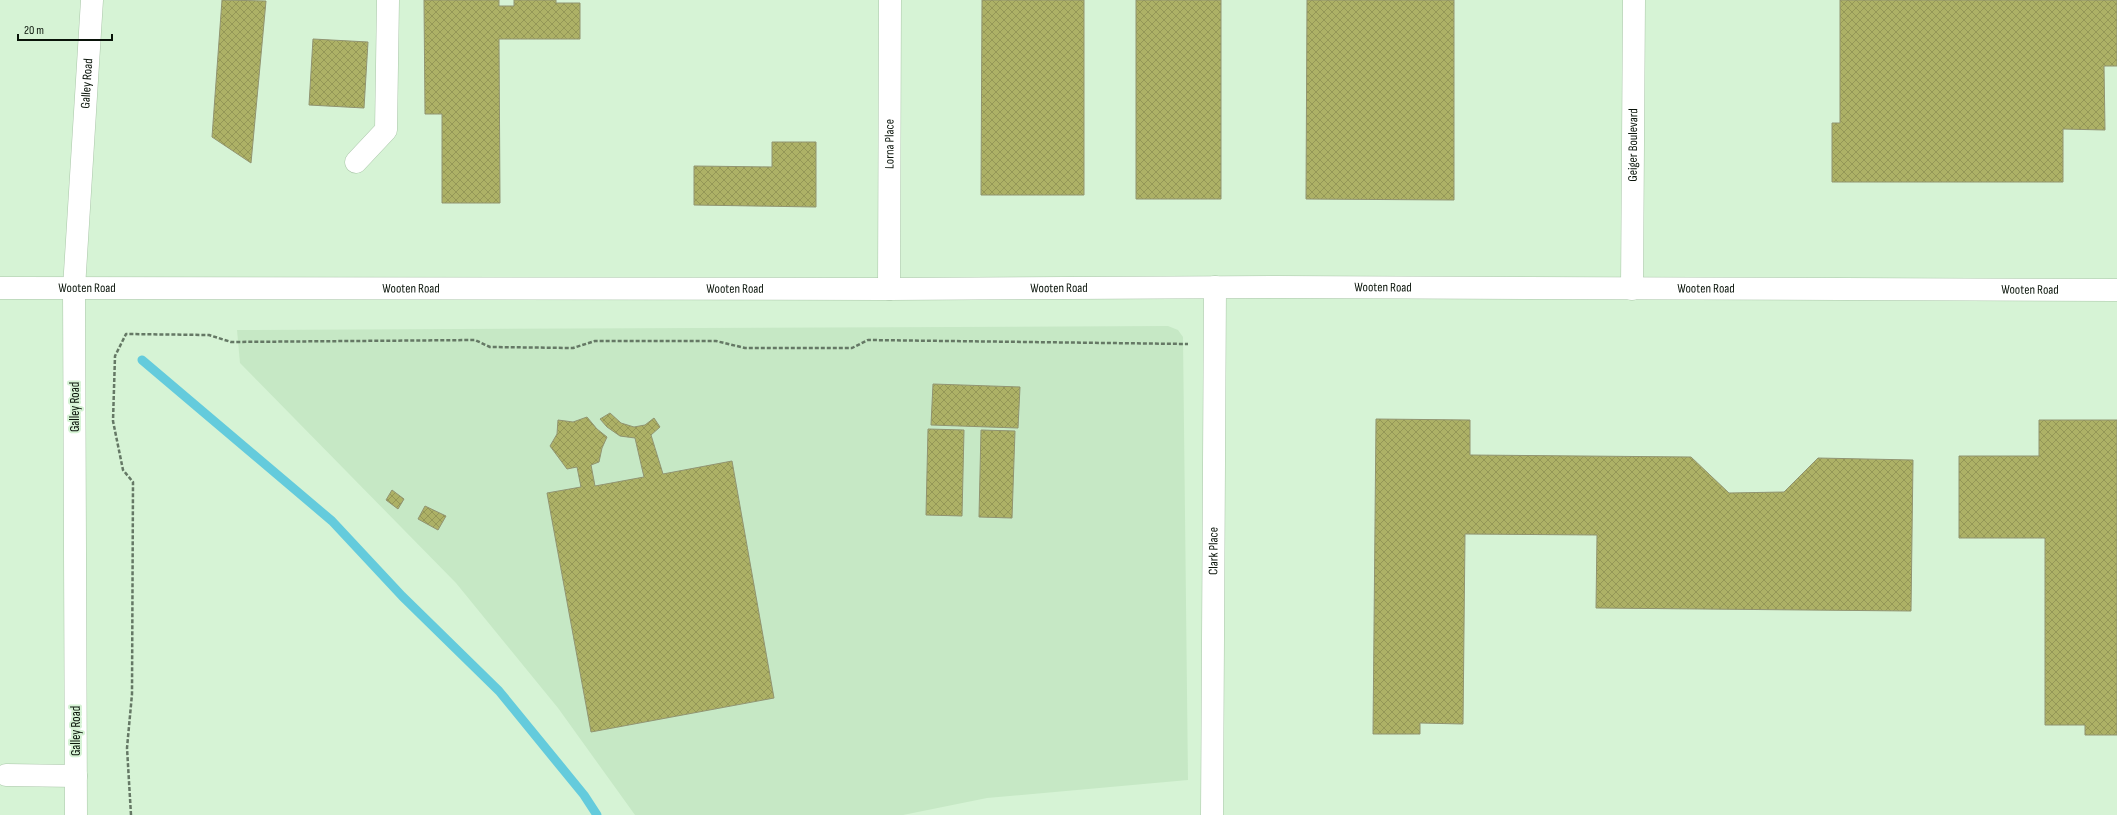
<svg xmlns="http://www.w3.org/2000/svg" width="2117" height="815" font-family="'Sofia Sans Condensed',sans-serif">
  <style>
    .built { fill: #c6e8c5 }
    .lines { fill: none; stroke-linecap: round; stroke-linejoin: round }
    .stream { stroke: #64cbdc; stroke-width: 9 }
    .building { fill: url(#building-cross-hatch); stroke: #919471 }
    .minor-casing { stroke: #aac6a9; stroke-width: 23 }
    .major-casing { stroke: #aac6a9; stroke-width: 23 }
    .path { stroke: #657865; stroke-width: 2.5; stroke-dasharray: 4 2; stroke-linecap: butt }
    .minor { stroke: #fff; stroke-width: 22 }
    .major { stroke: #fff; stroke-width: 22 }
    .labels { text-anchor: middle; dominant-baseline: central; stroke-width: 4; stroke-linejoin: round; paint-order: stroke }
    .street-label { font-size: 13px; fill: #091309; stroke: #d6f3d5 }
  </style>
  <defs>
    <pattern id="building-cross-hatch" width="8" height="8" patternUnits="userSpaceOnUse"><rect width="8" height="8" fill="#adb166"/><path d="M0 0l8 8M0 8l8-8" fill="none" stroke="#949757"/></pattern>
  </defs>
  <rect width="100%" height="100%" fill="#d6f3d5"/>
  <path class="built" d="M1168,326L1178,330L1183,337L1188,780L987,798L903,815H635L558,708L456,583L240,363L237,330Z"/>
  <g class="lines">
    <path class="stream" d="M142,360L332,521L402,596L499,691L584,795L597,815"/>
  </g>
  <path class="building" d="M222,0L266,1L251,163L212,137Z
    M424,0H499V6H514V0H556V3H580V39H499L500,203H442V114H425Z
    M982,0H1084V195H981Z
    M1136,0H1221V199H1136Z
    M1307,0H1454V200L1306,199Z
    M1840,0H2117V66H2104L2105,130L2063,129V182H1832V123H1840Z
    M313,39L368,42L364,108L309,105Z
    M772,142H816V207L694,205V166L772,167Z
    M933,384L1020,387L1018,428L931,425Z
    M610,413L621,423L634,427L645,425L654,418L660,427L651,435L663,474L732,461L774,698L591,732L547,493L581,487L577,467L567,469L550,446L557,434L558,420L573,422L587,417L597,429L607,437L602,448L599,462L591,465L595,486L644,477L635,438L620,436L607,427L600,419Z
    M1376,419L1470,420V455L1691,457L1729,493L1784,492L1818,458L1913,460L1911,611L1596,608L1597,535L1465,534L1463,724L1420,723V734H1373Z
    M2039,420H2117V735H2085V725H2045V538H1959V456H2039Z
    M928,429L964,430L962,516L926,515Z
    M981,430L1015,431L1012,518L979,517Z
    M392,490L404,499L398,509L386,500Z
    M425,506L446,516L438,530L418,519Z"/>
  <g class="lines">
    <g class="minor-casing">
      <g id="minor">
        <path d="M356,162L386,130L388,0"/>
        <path id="s1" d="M0,288L889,289L1278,287L2117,290"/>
        <path id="s2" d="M889,289L890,0"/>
        <path id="s3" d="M1632,289L1634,0"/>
        <path d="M6,775L76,776"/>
        <path id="s4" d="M1212,815L1215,287"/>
      </g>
    </g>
    <g class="major-casing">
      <g id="major">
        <path id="s5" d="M76,815L74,288L92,0"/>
      </g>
    </g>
    <path class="path" d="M131,815L127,748L132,694L133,482L123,470L113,421L115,356L126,334L209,335L231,342L475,340L490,347L573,348L595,341H716L745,348H852L868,340L1188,344"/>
    <use href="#minor" class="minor"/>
    <use href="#major" class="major"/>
  </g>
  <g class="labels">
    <g class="street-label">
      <text stroke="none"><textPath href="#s5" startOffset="732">Galley Road</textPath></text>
      <text stroke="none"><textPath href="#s2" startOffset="145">Lorna Place</textPath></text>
      <text stroke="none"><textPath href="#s3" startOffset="144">Geiger Boulevard</textPath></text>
      <text stroke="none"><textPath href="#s1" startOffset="1383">Wooten Road</textPath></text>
      <text stroke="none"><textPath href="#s1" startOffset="87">Wooten Road</textPath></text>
      <text stroke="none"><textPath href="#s1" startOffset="411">Wooten Road</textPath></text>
      <text stroke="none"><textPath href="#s1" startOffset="1059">Wooten Road</textPath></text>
      <text stroke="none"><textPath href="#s1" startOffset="735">Wooten Road</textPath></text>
      <text stroke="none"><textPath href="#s1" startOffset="1706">Wooten Road</textPath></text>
      <text stroke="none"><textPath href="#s1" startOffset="2030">Wooten Road</textPath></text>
      <text transform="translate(75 407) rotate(-90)">Galley Road</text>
      <text stroke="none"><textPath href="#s4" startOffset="264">Clark Place</textPath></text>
      <text transform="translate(76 731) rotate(-90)">Galley Road</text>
    </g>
  </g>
  <path d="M18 34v6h94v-6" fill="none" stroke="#091309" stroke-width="2"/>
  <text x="24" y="34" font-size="12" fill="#091309" stroke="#d6f3d5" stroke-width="3" paint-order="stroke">20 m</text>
</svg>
